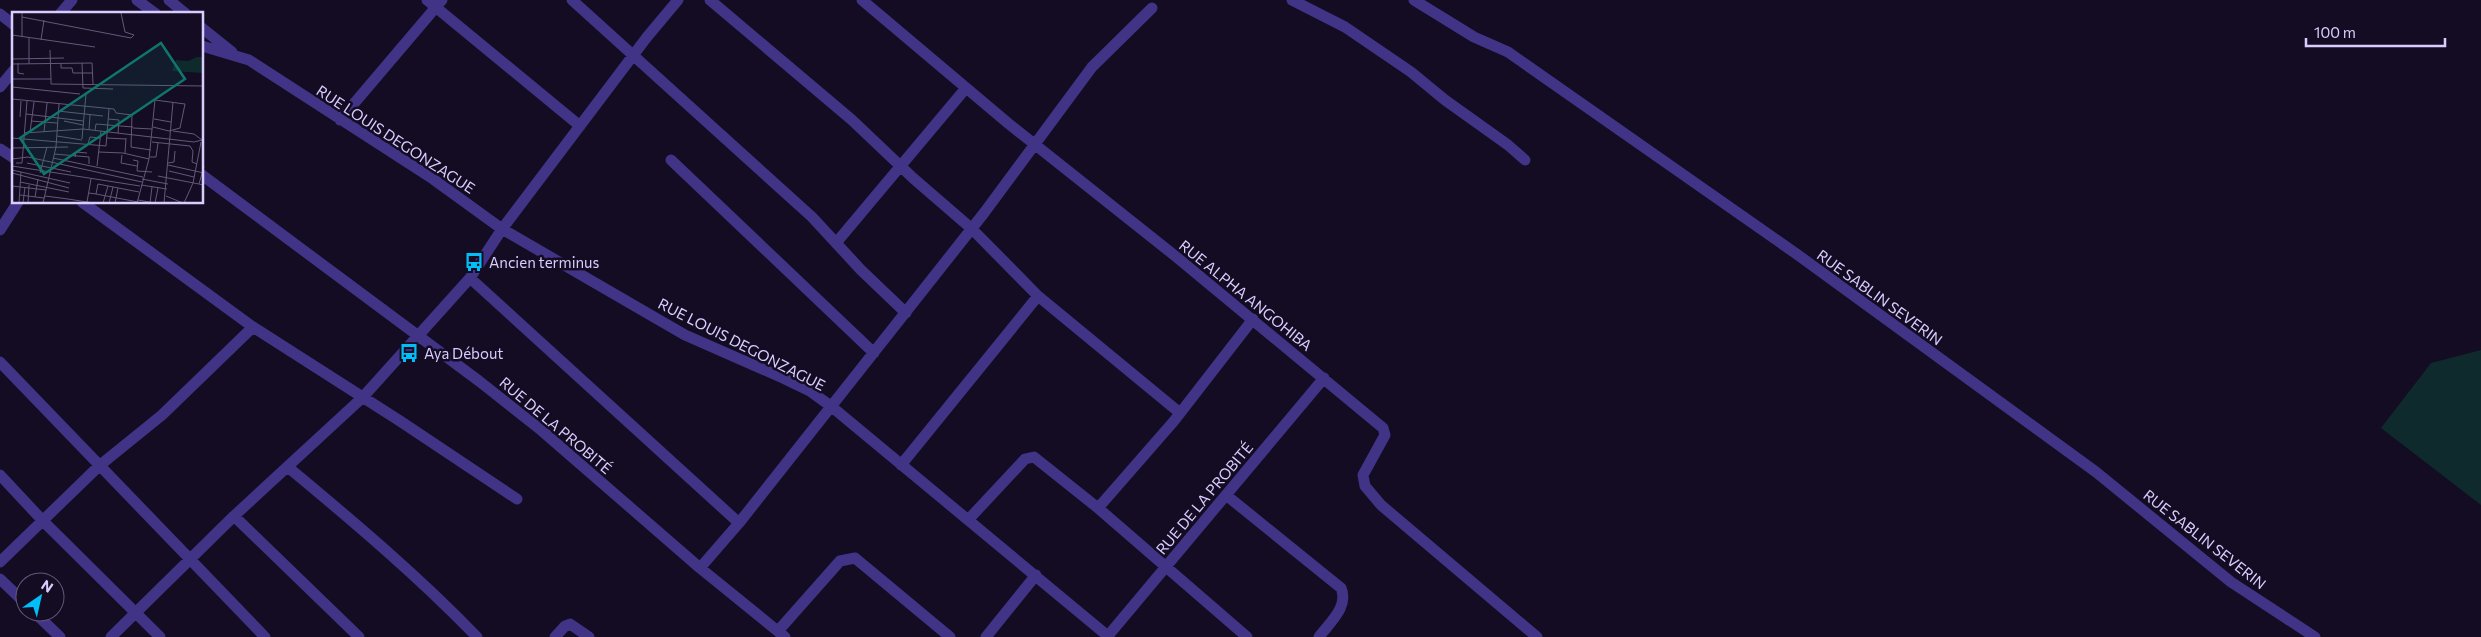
<svg xmlns="http://www.w3.org/2000/svg" width="2481" height="637" font-family="Commissioner,sans-serif">
  <style>
    .green { fill: #0e2a2d }
    .lines { fill: none; stroke-linecap: round; stroke-linejoin: round }
    .street { stroke: #413385; stroke-width: 11 }
    .labels { text-anchor: middle; dominant-baseline: central; stroke-width: 5; stroke-linejoin: round; paint-order: stroke }
    .street-label { font-size: 15px; fill: #d9cdff; stroke: #130c22 }
    .poi-label { font-size: 15px; fill: #d9cdff; stroke: #130c22; text-anchor: start }
    .inset-road { fill: none; stroke: #62597a; stroke-width: 1 }
    .view { fill: #0f766e; fill-opacity: 0.15; stroke: #0f766e; stroke-width: 2.5 }
    .inset-edge { fill: none; stroke: #d9cdff; stroke-width: 2.5 }
  </style>
  <rect width="100%" height="100%" fill="#130c22"/>
  <path class="green" d="M2481,350V505L2381,428L2431,363Z"/>
  <g class="lines">
    <path class="street" d="M137,0L156,14
      M169,0L186,14
      M427,0L580,126
      M572,0L812,217L861,270L906,313
      M710,0L852,120L913,178L972,229L1038,296L1180,413
      M862,0L1009,124L1174,255L1383,428L1385,435L1363,475L1365,486L1381,505L1537,637
      M1292,0L1345,27L1411,72L1445,100L1508,145L1525,160
      M1414,0L1474,37L1508,52L1798,255L2096,472L2231,582L2315,637
      M0,14L14,25
      M60,14L72,0
      M202,28L232,52
      M202,46L249,60L433,179L502,229L685,335L783,378L810,391L832,407L1109,637
      M0,87L14,70
      M340,120L442,0
      M0,149L14,158
      M671,160L874,353
      M202,175L479,381L541,430L700,568L785,637
      M82,202L253,327L400,421L517,499
      M0,230L18,202
      M836,243L966,88
      M470,278L739,523L700,568
      M0,362L265,637
      M901,465L1038,296
      M289,468C354,522 418,576 477,637
      M0,475L43,521L160,637
      M1226,495L1341,588C1349,607 1330,622 1319,637
      M1098,508L1174,421L1253,319
      M234,516L359,637
      M968,520L1025,459L1034,457L1098,508L1247,637
      M739,523L984,213L1092,67L1152,8
      M0,562L99,466L162,415L253,327
      M0,579L25,603
      M34,612L60,637
      M778,631L840,561L855,558L950,637
      M111,637L234,516L363,397L470,278L502,229L647,37L678,0
      M555,637L565,626L570,624L589,637
      M986,637L1036,575
      M1107,637L1324,378"/>
  </g>
  <defs>
    <g id="bus-bare" transform="scale(1.5)"><path d="M-5-6H5V4H4V6H2V4H-2V6H-4V4H-5ZM-3.5-4V0h7V-4ZM-3.5 1.2v1.5H-2V1.2ZM2 1.2v1.5H3.5V1.2Z" fill="#00bff8" stroke="#130c22" stroke-width="2.5" paint-order="stroke"/></g>
  </defs>
  <g fill-rule="evenodd">
    <use href="#bus-bare" x="474" y="262"/>
    <use href="#bus-bare" x="409" y="353"/>
  </g>
  <g class="labels">
    <g class="street-label">
      <text transform="translate(396 139) rotate(33)">RUE LOUIS DEGONZAGUE</text>
      <text transform="translate(1246 295) rotate(39)">RUE ALPHA ANGOHIBA</text>
      <text transform="translate(1880 297) rotate(36)">RUE SABLIN SEVERIN</text>
      <text transform="translate(742 344) rotate(27)">RUE LOUIS DEGONZAGUE</text>
      <text transform="translate(556 425) rotate(40)">RUE DE LA PROBITÉ</text>
      <text transform="translate(1204 498) rotate(-50)">RUE DE LA PROBITÉ</text>
      <text transform="translate(2205 539) rotate(38)">RUE SABLIN SEVERIN</text>
    </g>
    <g class="poi-label">
      <text x="489" y="262">Ancien terminus</text>
      <text x="424" y="353">Aya Débout</text>
    </g>
  </g>
  <g transform="translate(12 12)">
    <rect width="191" height="191" fill="#130c22"/>
    <path d="M185,45H191V61L160,59L164,48L176,49Z" fill="#0e2a2d"/>
    <path class="inset-road" d="M10,1V5L119,26L122,23M109,1L113,20L122,23M10,5V25M0,23L83,35M29,28L32,8M38,38L39,67M0,47L52,46M6,51V61L12,62M49,51V56H60L61,61H81M70,51L71,76L101,77M0,52L80,51L81,72M17,52V26M0,67H39V72L192,74M0,75L68,82M0,87L102,97L104,101L120,103L119,135L139,138M46,99L91,104M14,102L71,109M8,105L9,89M96,107L107,108L106,121M142,107L159,110M19,109L45,111M52,109L71,113M121,116L140,117M77,118L78,103M83,118L84,112L121,115M18,120L22,90M32,120L35,91M12,121L71,117L182,130L190,128L182,122L161,119M45,124L70,128M0,126L94,134L97,97M95,126L114,127M70,127L74,82M140,130L178,134L181,139L180,150L185,152M76,132L78,125L88,126M0,136L56,135M87,140L111,141L137,147M113,141L114,126M42,142L77,145V152M110,143L109,151L125,154M63,145L64,140L75,141M138,145H144L146,131M41,146L131,165M0,147L16,145L130,170M121,148L126,149L125,159L140,160M4,151H10L15,89M15,151L59,160M156,151L162,150L163,139M156,153L192,161M0,154L128,174M85,154L89,119M0,158L58,171M157,159L182,165M0,161L57,176M28,161L35,135M146,164L192,173M130,167L156,172M8,170L57,180M187,172L192,154M129,173L155,177M0,174L34,178M77,181L84,182L86,172L127,180M84,182L126,190M8,183L32,186M33,184L56,187M154,184L171,191M23,185L26,167M56,187L82,191M126,188L143,191M75,190L79,167M7,191L9,160M11,191L13,175M16,191L17,173M31,191L44,135L47,92M91,191L96,174M97,191L101,175M103,191L106,176M125,191L137,147L143,88L173,92L168,116L157,119L141,115M138,191L140,175M143,191L146,176M152,191L161,90M172,191L181,171L189,130"/>
    <path class="view" d="M149,31L173,67L32,162L8,126Z"/>
    <rect width="191" height="191" class="inset-edge"/>
  </g>
  <g transform="translate(40 597) rotate(34)"><circle r="24" fill="#130c22" stroke="#62597a"/>
  <path d="M0-4L9 19L0 12L-9 19Z" fill="#00bff8"/>
  <text y="-8" font-size="14" font-weight="bold" text-anchor="middle" fill="#d9cdff">N</text>
  </g>
  <path d="M2306 38v8h139v-8" fill="none" stroke="#d9cdff" stroke-width="2.5"/>
  <text x="2314" y="38" font-size="15" fill="#d9cdff" stroke="#130c22" stroke-width="4" paint-order="stroke">100 m</text>
</svg>
